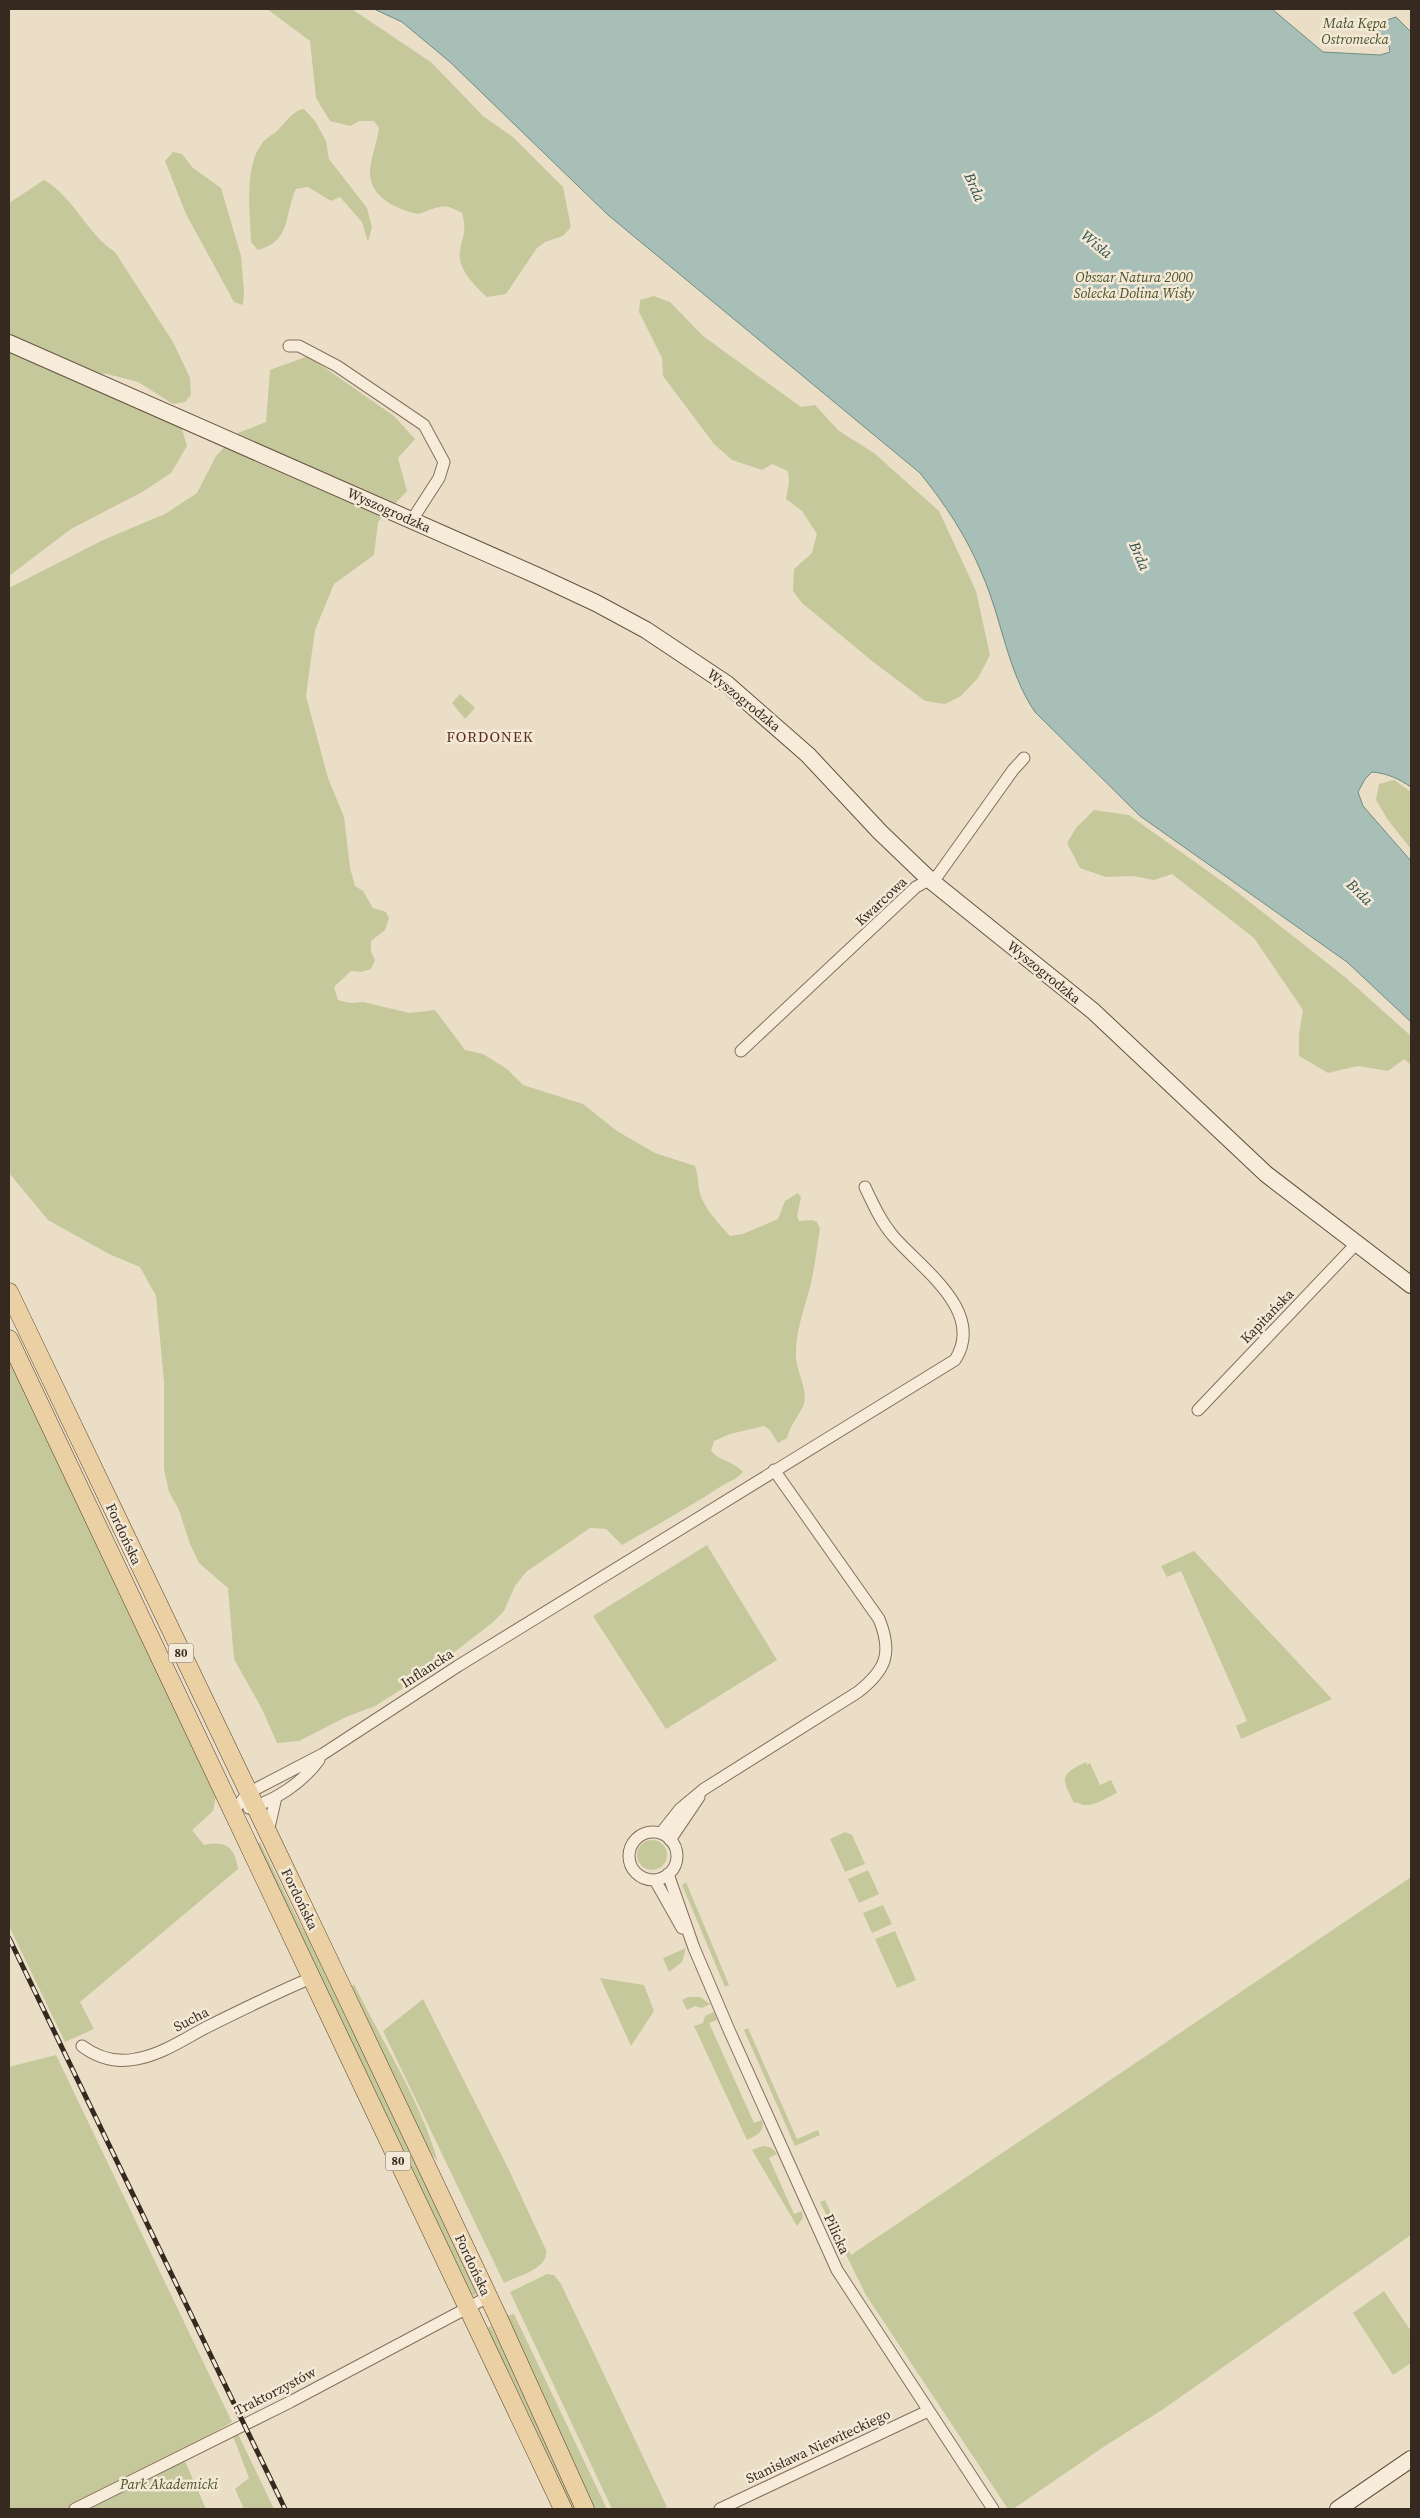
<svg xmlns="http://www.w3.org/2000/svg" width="1420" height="2518" font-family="'Source Serif 4',serif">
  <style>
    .green { fill: #c5c89b }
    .water { fill: #a8bfb7; stroke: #6f8c83 }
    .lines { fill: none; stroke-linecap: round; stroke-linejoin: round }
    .street-casing { stroke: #85705e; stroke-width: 13 }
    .secondary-casing { stroke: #665241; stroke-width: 18 }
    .primary-casing { stroke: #533f31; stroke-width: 19 }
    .street { stroke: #f6ecd9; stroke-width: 11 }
    .secondary { stroke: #f6ecd9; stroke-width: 16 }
    .primary { stroke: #ead0a2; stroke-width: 18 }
    .rail-casing { stroke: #362a20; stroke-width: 5 }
    .rail { stroke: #f3e9d6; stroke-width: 3; stroke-dasharray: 9; stroke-linecap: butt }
    .labels { text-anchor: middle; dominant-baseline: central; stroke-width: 5; stroke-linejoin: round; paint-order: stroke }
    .shield { fill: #f3e9d6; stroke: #6f6357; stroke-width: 1 }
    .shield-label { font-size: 12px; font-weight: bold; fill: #362a20 }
    .park-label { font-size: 14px; font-style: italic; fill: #495128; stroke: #f3e9d6 }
    .street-label { font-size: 14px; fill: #362a20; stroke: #f3e9d6 }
    .water-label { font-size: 15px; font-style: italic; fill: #315450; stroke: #f3e9d6 }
    .neighbourhood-label { font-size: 15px; letter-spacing: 1px; fill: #5f2c23; stroke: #f3e9d6 }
  </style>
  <rect width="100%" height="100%" fill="#ebdec7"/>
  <path class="green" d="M267,9H352L432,63L483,116L513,137L563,187L571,227L563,236L545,242L537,248L506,294L487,297C475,286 457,269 460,251C463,233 467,233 462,213C442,201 438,208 418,214C396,209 369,197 370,171C371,157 377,142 379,128L374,121H359L350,126L330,121L316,98L310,41Z
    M304,109L315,121L326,141L329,159L367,208L372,227L368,242L362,222L340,197L331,201L308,187L296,189C284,214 292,241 258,250L251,242C250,214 244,168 261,145C265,138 273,135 278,130C287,121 292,111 304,109Z
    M173,152L182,154L193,168L221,188L241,256L244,293L243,305L234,302L186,214L165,161Z
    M44,180C74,197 87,234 115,252L173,342L190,378L191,395L185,402L173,404L138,382L107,374L82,372L9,334V203Z
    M654,296L670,302L703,336L801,407L815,405L839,431L874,453L939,511L976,591L990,655L978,678L961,696L945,704L925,701L872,661L802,603L793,591L794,569L812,553L817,534L802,511L786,499L789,482L788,471L772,464L762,470L732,460L714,444L663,376L662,358L639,312L640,300Z
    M9,351L181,426L187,446L171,473L144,491L71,529L9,576Z
    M308,356L394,416L415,439L398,458L407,491L378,522L374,555L334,584L315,630L306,696L328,778L344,817L350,868L355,886L363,891L373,908L386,912L389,918L385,930L371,941V952L375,960L371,969L361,972L351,971L334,987L338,1000L350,1003L363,1002L410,1013L435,1010L465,1050L483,1054L507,1069L523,1085L583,1104L617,1131L655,1153L695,1166C698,1175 698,1180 699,1189C702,1207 719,1223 730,1236L743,1234L778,1219L785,1201L798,1193L801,1197L797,1216L799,1221L812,1220L817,1222L820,1229C817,1247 815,1265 811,1283C805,1308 795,1331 796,1358C797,1372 808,1390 804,1404C799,1416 790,1425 787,1438L778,1443L770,1430L764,1426L730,1434L714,1441L711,1451C721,1462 734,1461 743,1472C736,1480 729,1481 720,1487C688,1508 655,1526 622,1545L606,1529L590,1528L526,1572L515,1586L504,1611L492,1623L426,1674L375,1706L346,1717L299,1741L277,1743L262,1709L234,1659L228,1588L199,1563L190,1544L179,1510L169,1492L164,1469V1382L156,1296L140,1267L109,1254L48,1220L9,1173V588L103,540L165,514L197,493L216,456L238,433L266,422L270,370Z
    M460,694L475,708L465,719L452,703Z
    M1394,780L1411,792V849L1388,820L1376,800L1379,784Z
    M1094,810L1129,815L1237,892L1345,977L1411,1036V1065L1404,1059L1388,1071L1358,1066L1328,1073L1299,1056V1035L1303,1010L1254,938L1172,874L1154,880L1133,876L1106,877L1080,868L1067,843L1076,828Z
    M9,1355L216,1796L213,1811L192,1830L204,1845C226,1840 235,1848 238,1869L80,2002L94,2029L65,2042L9,1926Z
    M707,1545L777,1660L666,1729L593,1616Z
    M1194,1551L1332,1699L1241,1739L1236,1726L1247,1721L1181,1571L1167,1577L1161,1566Z
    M1086,1762L1087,1765L1090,1763L1100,1785L1111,1780L1117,1793C1105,1798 1089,1811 1077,1802L1074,1803C1062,1778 1058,1775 1086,1762Z
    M845,1832L852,1835L865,1864L845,1872L830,1839Z
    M637 1855a15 15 0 1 1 30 0a15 15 0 1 1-30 0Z
    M260,1842L298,1920L335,1986L477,2291L475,2296L470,2294L255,1845Z
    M868,1870L879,1894L859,1903L848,1879Z
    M1411,1877V2235L1162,2410L1105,2446L1013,2509H1008L866,2295L820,2202L825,2200L851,2255Z
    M686,1882L729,1985L725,1987L682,1885Z
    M883,1905L892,1924L872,1933L863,1913Z
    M895,1931L916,1980L897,1988L875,1939Z
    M686,1948L682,1962L669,1972L663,1958Z
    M600,1978L644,1985L654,2011L631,2046Z
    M354,1984C381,2040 421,2101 438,2162L424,2144L351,1988Z
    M688,1997H700L710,2004L702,2008L695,2006L687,2010L682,2000Z
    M423,1999L509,2170L546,2250C549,2269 517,2276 504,2283L383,2031Z
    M714,2012L717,2020L709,2023L754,2123L762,2120C765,2132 757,2135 747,2140L694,2026L703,2023L705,2016Z
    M748,2028L797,2139L818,2130L820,2135L795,2146L744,2030Z
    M56,2055L232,2422L181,2452L206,2509H9V2067Z
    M762,2146C769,2146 773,2148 777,2154L769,2158L794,2214L802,2211L803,2218L797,2226L752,2150Z
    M547,2274L554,2275L561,2284L667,2507L664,2509H612L510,2292Z
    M1384,2291L1411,2331V2363L1393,2375L1353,2313Z
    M514,2314L607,2509H591L505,2316Z
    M491,2326L542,2429L577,2509H570L484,2330Z
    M238,2434L274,2509H244L235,2489L249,2478L233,2436Z"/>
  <path class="water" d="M374,9H1272L1323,52L1380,55L1390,52L1388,41L1378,31L1384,21L1396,17L1411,32V787C1399,779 1387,773 1372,772L1365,779L1358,792L1363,806L1411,861V1022L1347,962L1140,816L1035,712C1007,671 1002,619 982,574C967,537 945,504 920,473L608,215L450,62L402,22Z"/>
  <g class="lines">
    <g class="street-casing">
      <path id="street" d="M289,346H299L337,366L424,425L444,462L439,478L412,520
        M741,1051L916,887L938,875L1013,770L1024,758
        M1198,1410L1357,1243
        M249,1808C275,1801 303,1782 319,1760
        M232,1813L248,1793L323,1754L458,1666L955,1360C986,1312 922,1269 894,1237C881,1222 873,1204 865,1187
        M268,1832L276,1797
        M629 1856a24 24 0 1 1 48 0a24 24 0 1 1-48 0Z
        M661,1833L680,1809L704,1789L858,1692C886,1670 893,1653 879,1619L774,1470
        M670,1840L699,1797
        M668,1874L694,1948L729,2030L837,2270L993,2509
        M655,1880L682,1928
        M82,2046C98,2058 116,2063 136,2059C161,2055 184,2039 207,2027C241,2010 276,1993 311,1978
        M75,2509L290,2402L488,2297
        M720,2509L928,2411"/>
    </g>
    <g class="secondary-casing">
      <path id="secondary" d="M9,343L538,576L596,603L646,630L727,684L808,755L880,832L930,880L1093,1011L1266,1174L1411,1285
        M1338,2509L1411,2459"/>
    </g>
    <g class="primary-casing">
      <path id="primary" d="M9,1292L339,1981L498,2317L585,2509
        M9,1339L563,2509"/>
    </g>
    <use href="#street" class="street"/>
    <use href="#secondary" class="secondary"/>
    <use href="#primary" class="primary"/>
    <g class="rail-casing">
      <path id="rail" d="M9,1938L285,2509"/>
    </g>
    <use href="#rail" class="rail"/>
  </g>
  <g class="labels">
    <g class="shield">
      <rect x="168.5" y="1643.5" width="25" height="19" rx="4"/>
      <rect x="385.5" y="2151.5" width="25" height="19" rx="4"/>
    </g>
    <g class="shield-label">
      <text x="181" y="1653">80</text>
      <text x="398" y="2161">80</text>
    </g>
    <g class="park-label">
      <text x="1355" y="23">Mała Kępa<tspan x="1355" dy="16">Ostromecka</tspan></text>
      <text x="1134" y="277">Obszar Natura 2000<tspan x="1134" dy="16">Solecka Dolina Wisły</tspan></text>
      <text x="169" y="2484">Park Akademicki</text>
    </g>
    <g class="street-label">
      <text transform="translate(389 510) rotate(24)">Wyszogrodzka</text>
      <text transform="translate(744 700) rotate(39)">Wyszogrodzka</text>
      <text transform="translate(881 901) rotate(-43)">Kwarcowa</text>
      <text transform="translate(1044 972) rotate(39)">Wyszogrodzka</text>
      <text transform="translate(1267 1316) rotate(-46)">Kapitańska</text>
      <text transform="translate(124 1534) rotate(65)">Fordońska</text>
      <text transform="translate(427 1668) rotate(-33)">Inflancka</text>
      <text transform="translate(300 1899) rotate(64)">Fordońska</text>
      <text transform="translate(191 2019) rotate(-27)">Sucha</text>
      <text transform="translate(837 2234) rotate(66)">Pilicka</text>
      <text transform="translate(473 2265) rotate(65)">Fordońska</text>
      <text transform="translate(275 2391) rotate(-27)">Traktorzystów</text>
      <text transform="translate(818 2446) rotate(-25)">Stanisława Niewiteckiego</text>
    </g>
    <g class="water-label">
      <text transform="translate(975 187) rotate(66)">Brda</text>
      <text transform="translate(1097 244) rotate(39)">Wisła</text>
      <text transform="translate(1140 556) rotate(66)">Brda</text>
      <text transform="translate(1360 892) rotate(44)">Brda</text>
    </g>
    <g class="neighbourhood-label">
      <text x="490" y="736">FORDONEK</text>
    </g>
  </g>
  <rect width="1420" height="2518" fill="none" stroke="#362a20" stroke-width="20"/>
</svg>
